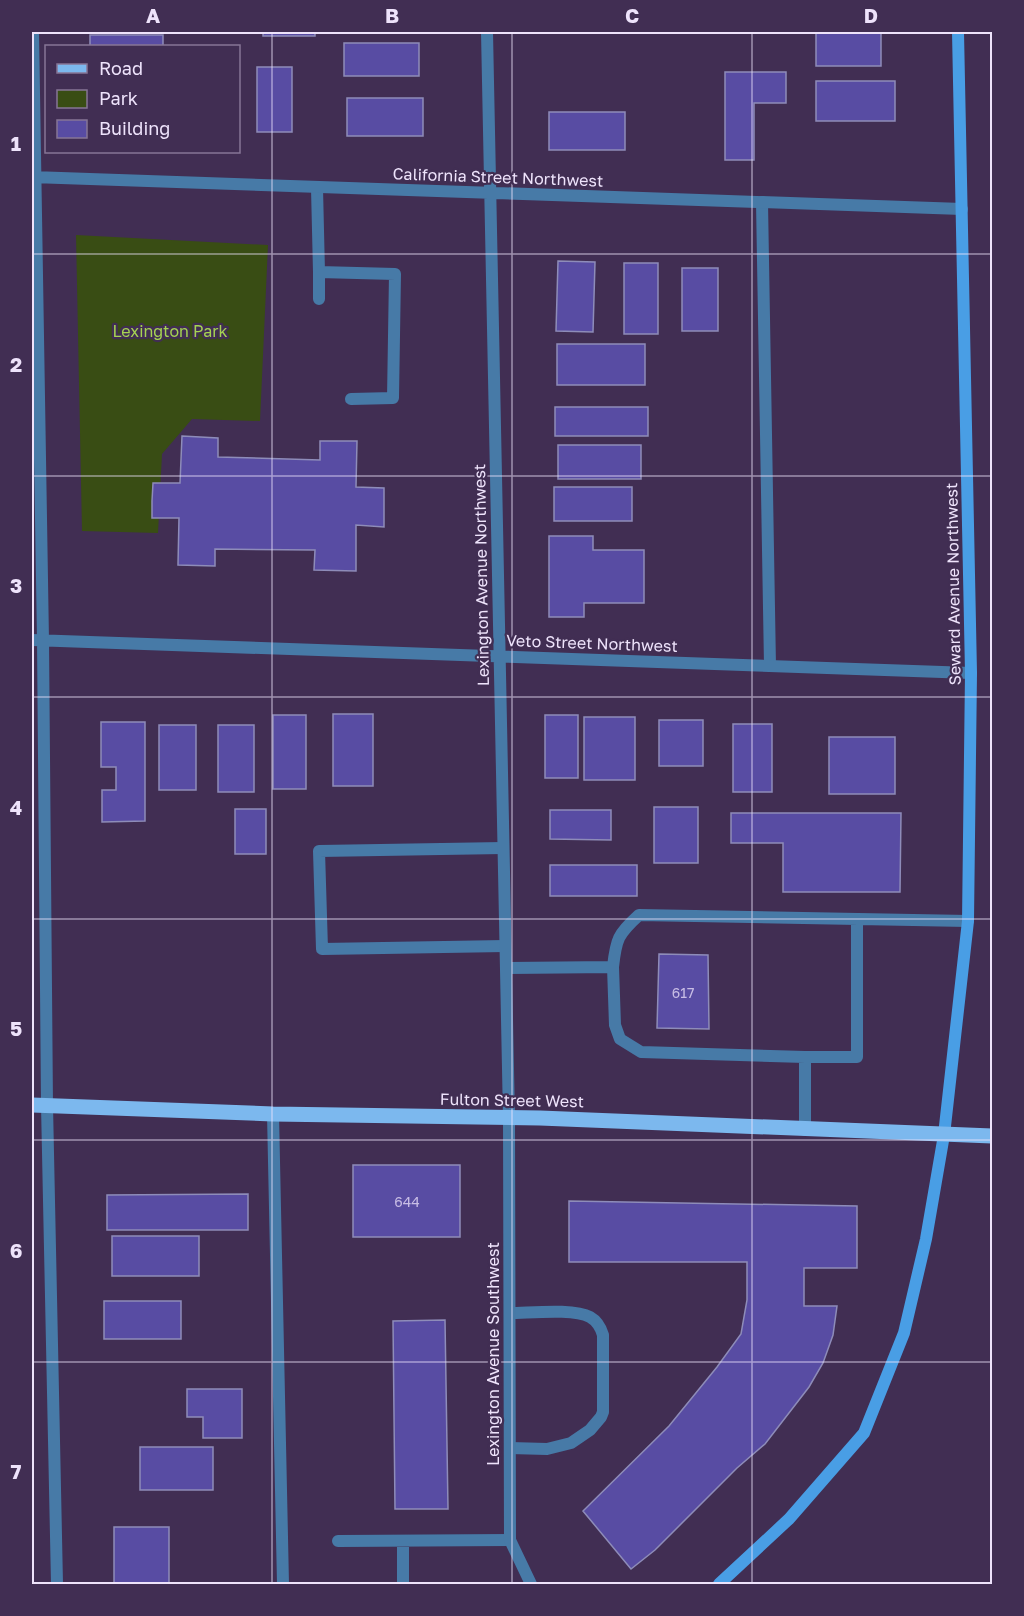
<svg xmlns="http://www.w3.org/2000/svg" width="1024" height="1616" font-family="'Golos Text',sans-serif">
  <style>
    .green { fill: #394d14 }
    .building { fill: #584ca3; stroke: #8e8cb9; stroke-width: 1.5 }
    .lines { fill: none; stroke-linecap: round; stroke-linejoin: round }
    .lane { stroke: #477aa7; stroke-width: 12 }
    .street { stroke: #477aa7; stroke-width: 12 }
    .secondary { stroke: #499ee5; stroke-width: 12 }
    .primary { stroke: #7cb8ee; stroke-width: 15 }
    .grid { fill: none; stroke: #eee3fb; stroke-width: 1.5; stroke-opacity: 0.55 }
    .labels { text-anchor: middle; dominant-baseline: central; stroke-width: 4.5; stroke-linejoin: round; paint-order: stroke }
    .number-label { font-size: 14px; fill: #c8bde5 }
    .street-label { font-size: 16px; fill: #eee3fb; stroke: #412e53 }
    .park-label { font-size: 16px; fill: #a6d452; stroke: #412e53 }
    .neatline { fill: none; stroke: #eee3fb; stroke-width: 2 }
    .grid-label { font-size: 20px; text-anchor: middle; font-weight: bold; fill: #eee3fb }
  </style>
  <rect width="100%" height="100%" fill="#412e53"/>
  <path class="green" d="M76,235L268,245L260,421L192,419L162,454L158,533L82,531Z"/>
  <path class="building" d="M263,32H315V36H263Z
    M816,32H881V66H816Z
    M90,35H163V46H90Z
    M344,43H419V76H344Z
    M257,67H292V132H257Z
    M725,72H786V103H754V160H725Z
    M816,81H895V121H816Z
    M347,98H423V136H347Z
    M549,112H625V150H549Z
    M558,261L595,262L593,332L556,331Z
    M624,263H658V334H624Z
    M682,268H718V331H682Z
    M557,344H645V385H557Z
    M555,407H648V436H555Z
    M182,436L218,438V457L320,460V441H357L356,487L384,488V527L356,525V571L314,570L315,550L215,549V566L178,565L179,518H152V501L153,483H180Z
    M558,445H641V479H558Z
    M554,487H632V521H554Z
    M549,536H593V550H644V603H584V617H549Z
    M333,714H373V786H333Z
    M273,715H306V789H273Z
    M545,715H578V778H545Z
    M584,717H635V780H584Z
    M659,720H703V766H659Z
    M101,722H145V821L102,822V790H116V767H101Z
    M733,724H772V792H733Z
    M159,725H196V790H159Z
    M218,725H254V792H218Z
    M829,737H895V794H829Z
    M654,807H698V863H654Z
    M235,809H266V854H235Z
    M550,810H611V840L550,839Z
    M731,813H901L900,892H783V843H731Z
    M550,865H637V896H550Z
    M659,954L708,955L709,1029L657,1028Z
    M353,1165H460V1237H353Z
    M248,1194V1230H107V1195Z
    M569,1201L857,1206V1268H804V1306H837L833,1335L823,1363L809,1387L765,1444L737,1468L655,1550L631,1569L583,1511L669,1426L717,1367L741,1334L747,1300V1262H569Z
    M112,1236H199V1276H112Z
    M104,1301H181V1339H104Z
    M445,1320L448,1509H395L393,1321Z
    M187,1389H242V1438H203V1417H187Z
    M140,1447H213V1490H140Z
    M114,1527H169V1584H114Z"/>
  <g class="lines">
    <path class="lane" d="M317,188L319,272L395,274L393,398L351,399
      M762,202L770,666
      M319,272V299
      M503,848L319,851L322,949L505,946
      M613,967C616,939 618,934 639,915L968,921
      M506,968L613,967L615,1025L620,1039L641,1052L805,1057V1130
      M805,1057H857V919
      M273,1114L283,1584
      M510,1313C529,1313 574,1308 590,1317C597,1321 601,1328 603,1335V1412L601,1417L590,1430L571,1443L547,1449L510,1448
      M338,1541L510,1540
      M403,1541V1584"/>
    <path class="street" d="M33,32L43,640L47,1105L57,1584
      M487,32L509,1118L510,1540L531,1584
      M32,177L962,209
      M32,640L971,673"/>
    <path class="secondary" d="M719,1584L789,1519L864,1433L904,1333L926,1239L944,1135L968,921L971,673L958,32"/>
    <path class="primary" d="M32,1105L273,1114L540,1118L992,1136"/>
  </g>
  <path class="grid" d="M272,32V1584M512,32V1584M752,32V1584M32,254H992M32,476H992M32,697H992M32,919H992M32,1140H992M32,1362H992"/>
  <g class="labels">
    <g class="number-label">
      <text x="683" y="992">617</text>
      <text x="407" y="1201">644</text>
    </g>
    <g class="street-label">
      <text transform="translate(498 177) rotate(2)">California Street Northwest</text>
      <text transform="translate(481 575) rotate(-91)">Lexington Avenue Northwest</text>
      <text transform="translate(953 584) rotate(-91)">Seward Avenue Northwest</text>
      <text transform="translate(592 643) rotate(2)">Veto Street Northwest</text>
      <text transform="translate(512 1100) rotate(1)">Fulton Street West</text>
      <text transform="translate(493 1354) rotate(-90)">Lexington Avenue Southwest</text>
    </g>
    <g class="park-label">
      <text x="170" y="331">Lexington Park</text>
    </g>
  </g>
  <rect width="1024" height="1616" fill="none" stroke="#412e53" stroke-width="66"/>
  <rect x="45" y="45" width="195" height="108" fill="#412e53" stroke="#867696" stroke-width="1.5"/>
  <rect x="57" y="64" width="30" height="9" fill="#7cb8ee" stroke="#867696" stroke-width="1.5"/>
  <text x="99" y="75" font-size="18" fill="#eee3fb">Road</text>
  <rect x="57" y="90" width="30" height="18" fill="#394d14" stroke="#867696" stroke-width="1.5"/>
  <text x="99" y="105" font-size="18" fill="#eee3fb">Park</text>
  <rect x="57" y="120" width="30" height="18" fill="#584ca3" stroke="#867696" stroke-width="1.5"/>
  <text x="99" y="135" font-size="18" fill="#eee3fb">Building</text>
  <rect x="33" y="33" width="958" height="1550" class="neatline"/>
  <g class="grid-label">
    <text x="153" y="23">A</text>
    <text x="392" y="23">B</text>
    <text x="632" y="23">C</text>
    <text x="871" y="23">D</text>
    <text x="16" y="151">1</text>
    <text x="16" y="372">2</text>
    <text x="16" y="593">3</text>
    <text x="16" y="815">4</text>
    <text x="16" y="1036">5</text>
    <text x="16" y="1258">6</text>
    <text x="16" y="1479">7</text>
  </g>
</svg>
